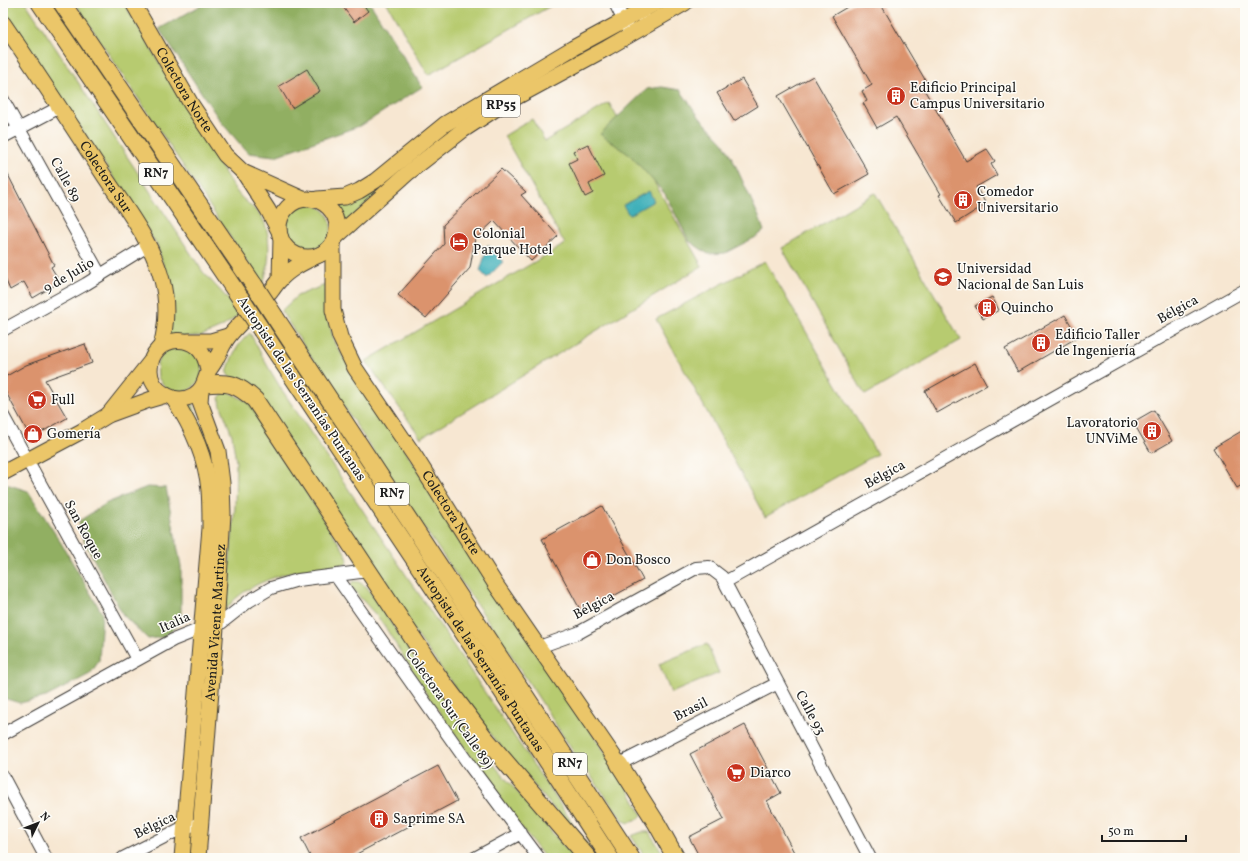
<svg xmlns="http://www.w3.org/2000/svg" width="1248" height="861" font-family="Vollkorn,serif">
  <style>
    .green { fill: #b7cb6f; stroke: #6a7446 }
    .forest { fill: #91af62; stroke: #56663f }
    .water { fill: #40b0ba; stroke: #2e666b }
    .building { fill: #db936d }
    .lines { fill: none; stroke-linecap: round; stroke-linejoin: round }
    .minor-casing { stroke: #3d3a37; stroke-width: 14 }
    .major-casing { stroke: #3d3a37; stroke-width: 17 }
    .highway-casing { stroke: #3d3a37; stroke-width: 19 }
    .minor { stroke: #fff; stroke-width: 12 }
    .major { stroke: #ebc669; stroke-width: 15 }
    .highway { stroke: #ebc669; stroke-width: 17 }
    .highway-bridge-casing { stroke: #3d3a37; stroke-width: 19; stroke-linecap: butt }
    .highway-bridge { stroke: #ebc669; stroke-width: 17 }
    .labels { text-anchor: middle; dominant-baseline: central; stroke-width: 3; stroke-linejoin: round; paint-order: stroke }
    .shield { fill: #fdfcf7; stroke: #605f5e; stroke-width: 1 }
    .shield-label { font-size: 13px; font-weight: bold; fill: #1c1c1c }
    .poi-label { font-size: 14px; fill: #1c1c1c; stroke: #fdfcf7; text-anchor: start }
    .street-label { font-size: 14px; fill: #1c1c1c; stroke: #fdfcf7 }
  </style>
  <rect width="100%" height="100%" fill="#fdfcf7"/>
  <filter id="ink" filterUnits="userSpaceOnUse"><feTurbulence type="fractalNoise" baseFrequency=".025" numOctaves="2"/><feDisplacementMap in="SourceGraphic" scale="8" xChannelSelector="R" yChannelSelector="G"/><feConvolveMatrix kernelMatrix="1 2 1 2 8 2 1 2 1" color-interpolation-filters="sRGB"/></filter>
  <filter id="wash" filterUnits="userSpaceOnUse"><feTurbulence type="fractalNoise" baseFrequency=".012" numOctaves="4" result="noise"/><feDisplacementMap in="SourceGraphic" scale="16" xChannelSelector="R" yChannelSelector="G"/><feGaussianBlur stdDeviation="0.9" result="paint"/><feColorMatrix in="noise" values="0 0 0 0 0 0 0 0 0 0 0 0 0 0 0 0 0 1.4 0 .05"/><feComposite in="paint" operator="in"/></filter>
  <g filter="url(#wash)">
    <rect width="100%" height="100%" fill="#f7e7d2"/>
    <path class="green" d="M3,3H26L203,272L228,299L239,315L222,327L201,336L168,337L170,287L157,245L110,172L3,14Z
      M75,3H124L229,180C233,186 237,193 242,198C249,204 256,210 262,218C272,233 270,269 262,285Z
      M387,3H556L428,75Z
      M609,103L702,266L421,438L366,361L565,244L504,136L532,119L545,141Z
      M399,168L402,170L342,227L338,207L348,205L360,198Z
      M875,193L961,340L865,395L782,248Z
      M285 227a23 23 0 1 1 46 0a23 23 0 1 1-46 0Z
      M765,261L877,454L765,517L656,319Z
      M325,285L326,312L335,344L625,783L642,815L637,820L628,823L623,820L576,756L506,647L418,519L281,311L297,296Z
      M250,333L267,365L280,387L596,858L480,722L227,373C231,357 237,344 250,333Z
      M187,346L202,363L201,379L190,390L182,392L167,389L158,378L157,363L165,350Z
      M227,391L248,402L346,554L348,560L346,564C335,568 322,567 310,569C286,572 254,582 235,599C232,602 229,606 225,610L235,507L236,462L232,435L221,406L219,398L223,393Z
      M192,404L212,451L214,502L186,407Z
      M353,581L359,582L367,587L421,668L450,709L495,766L574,858H545L508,810L424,690L382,622L350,586Z
      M707,644L719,673L671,693L659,664Z
      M642,832H649L666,858H646L631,836Z"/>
    <path class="forest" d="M205,3H370L422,87L362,125L275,156L248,153L221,122L159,29Z
      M662,87L680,90L700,118L723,142L733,160L759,217L764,231L756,237L725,253L708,254L689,241L665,194L631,156L600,134L647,89Z
      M3,483L28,491L61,543L102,613L99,661L90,674L46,697L20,703L3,698Z
      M147,487L166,488L181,566V622L164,637L148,639L123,615L81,535L79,521L107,503Z"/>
    <path class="water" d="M649,191L654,201L629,215L623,205Z
      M488,245L503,262L487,278L480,271Z"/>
    <g id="blocks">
      <path class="building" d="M340,3H362L368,11L354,22Z
        M854,3H880L927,83L922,86L966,161L987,149L995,161L991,164L997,175L976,187L986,204L956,223L939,195L941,194L896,117L877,128L863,103L867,101L862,91L872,85L832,16Z
        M307,69L320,91L292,108L279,86Z
        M813,76L869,174L834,194L778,96Z
        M742,79L758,106L734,121L717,93Z
        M588,144L604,176L589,184L593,193L585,197L569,163L577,159L573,151Z
        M3,165L54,265L51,267L60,282L33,298L24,282L10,290L3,274Z
        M501,169L526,192L521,195L558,236L531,261L494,221L475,239L470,268L426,318L398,295L444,244L443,225Z
        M992,297L999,310L983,319L975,306Z
        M1065,315L1078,337L1018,372L1005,349Z
        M85,344L92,363L45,380L67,418L31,438L3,387V378L26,365Z
        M975,363L987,385L937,413L925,391Z
        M1154,410L1172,441L1151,453L1133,422Z
        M1245,429V483L1237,488L1213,448Z
        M602,506L643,580L582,613L542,539Z
        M745,725L781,793L767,801L797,858H700L689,837L724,819L690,754Z
        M438,766L457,801L349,858H311L301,838Z"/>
    </g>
  </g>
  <g filter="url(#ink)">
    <use href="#blocks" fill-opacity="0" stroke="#3d3a37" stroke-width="1"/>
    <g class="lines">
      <g class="minor-casing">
        <path id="minor" d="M615,3L628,29
          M635,3L645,19
          M3,100L100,275
          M3,137L60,107
          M3,330L86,284L149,245
          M3,416L137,659
          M336,576L470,766L539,858
          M725,582L1245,290
          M539,647L578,633L696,568L709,567L722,577L870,858
          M3,734L173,640L203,628L216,627L249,601L271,588L298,580L368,571
          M619,764L778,683
          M3,777L46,858
          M123,858L184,827L201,824
          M475,858L521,833"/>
      </g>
      <g class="major-casing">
        <g id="major">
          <path id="s1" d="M133,3L191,104L225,155L243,172L303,199"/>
          <path id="s2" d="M3,23C38,74 72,126 105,177C127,210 152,242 162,280C168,303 167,324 161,346"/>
          <path d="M244,173L268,210L279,231"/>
          <circle cx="308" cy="228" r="29"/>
          <path d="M317,199L345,197L359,191L375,181L445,124L573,48L656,3"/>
          <path d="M336,237L409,172L463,130L500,106L607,48L685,3"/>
          <path id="s3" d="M333,243V310L340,337L355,368L416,458L496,585L619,764"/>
          <path d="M280,279L281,238"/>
          <path d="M188,341H211L228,336"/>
          <path d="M208,371C203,327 150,334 150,370C150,391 175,406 194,395C205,388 204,380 209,370C212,366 215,362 217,357C221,350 224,342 229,336C237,326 247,317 256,307C261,302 268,296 272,290C275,286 277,283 280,280C290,268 307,261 321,254"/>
          <path d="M173,398C191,425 206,457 209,490C210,503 210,516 210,528L182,858"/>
          <path d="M108,415L151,361"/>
          <path d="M3,473L82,431L108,415L149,400L166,395"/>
          <path id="s4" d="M198,858L216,627L223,514L222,483L218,451L200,402L201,389"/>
        </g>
      </g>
      <g class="highway-casing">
        <g id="highway">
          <path d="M40,3L241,299"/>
          <path d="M62,3L254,285"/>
          <path d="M275,317L539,717L631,858"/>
          <path id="s5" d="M262,331L495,680L610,858"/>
          <path d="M205,384C229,382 236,383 255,400L438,676L484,737L588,858"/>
          <path d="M619,764L657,824L676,858"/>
        </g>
      </g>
      <use href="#minor" class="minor"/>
      <use href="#major" class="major"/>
      <use href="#highway" class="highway"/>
      <g class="highway-bridge-casing">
        <path id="highway-bridge" d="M254,285L275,317
          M241,299L262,331"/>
      </g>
      <use href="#highway-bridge" class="highway-bridge"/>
    </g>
  </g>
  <defs>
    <g id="building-disc" transform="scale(1)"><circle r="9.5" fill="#c8321e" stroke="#fdfcf7"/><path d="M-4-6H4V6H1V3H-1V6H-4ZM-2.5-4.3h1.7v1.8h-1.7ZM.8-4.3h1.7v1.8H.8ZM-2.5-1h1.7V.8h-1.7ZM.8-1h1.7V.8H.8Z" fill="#fff"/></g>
    <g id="hotel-disc" transform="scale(1)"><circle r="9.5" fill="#c8321e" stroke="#fdfcf7"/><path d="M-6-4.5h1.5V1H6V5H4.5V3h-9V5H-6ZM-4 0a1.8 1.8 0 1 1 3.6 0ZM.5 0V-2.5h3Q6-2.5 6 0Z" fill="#fff"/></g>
    <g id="university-disc" transform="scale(1)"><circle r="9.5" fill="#c8321e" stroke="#fdfcf7"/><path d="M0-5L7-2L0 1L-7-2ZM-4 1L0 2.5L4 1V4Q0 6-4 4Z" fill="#fff"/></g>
    <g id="supermarket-disc" transform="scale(1)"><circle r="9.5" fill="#c8321e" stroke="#fdfcf7"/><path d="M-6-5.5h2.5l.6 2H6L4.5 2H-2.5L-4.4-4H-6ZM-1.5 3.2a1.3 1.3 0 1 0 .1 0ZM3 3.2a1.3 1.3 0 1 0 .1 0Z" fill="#fff"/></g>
    <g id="shop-disc" transform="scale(1)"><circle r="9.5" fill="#c8321e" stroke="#fdfcf7"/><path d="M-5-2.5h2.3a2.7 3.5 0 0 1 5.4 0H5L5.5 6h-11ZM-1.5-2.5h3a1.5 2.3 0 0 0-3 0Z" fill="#fff"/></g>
  </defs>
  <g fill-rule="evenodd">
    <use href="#building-disc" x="896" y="96"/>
    <use href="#building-disc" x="963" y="200"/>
    <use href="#hotel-disc" x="459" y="242"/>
    <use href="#university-disc" x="943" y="277"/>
    <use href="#building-disc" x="987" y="308"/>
    <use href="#building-disc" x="1041" y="343"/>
    <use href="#supermarket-disc" x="37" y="400"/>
    <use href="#building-disc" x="1152" y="431"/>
    <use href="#shop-disc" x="33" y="434"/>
    <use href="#shop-disc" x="592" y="560"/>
    <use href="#supermarket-disc" x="736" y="773"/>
    <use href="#building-disc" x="379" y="819"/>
  </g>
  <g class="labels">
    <g class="shield">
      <rect x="482" y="95" width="38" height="22" rx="3"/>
      <rect x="139" y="163" width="34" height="22" rx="3"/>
      <rect x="375" y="483" width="34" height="22" rx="3"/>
      <rect x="553" y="753" width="34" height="22" rx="3"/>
    </g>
    <g class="shield-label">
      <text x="501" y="106">RP55</text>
      <text x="156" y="174">RN7</text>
      <text x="392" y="494">RN7</text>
      <text x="570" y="764">RN7</text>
    </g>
    <g class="poi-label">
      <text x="910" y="88">Edificio Principal<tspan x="910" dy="16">Campus Universitario</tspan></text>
      <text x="977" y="192">Comedor<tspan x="977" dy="16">Universitario</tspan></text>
      <text x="473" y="234">Colonial<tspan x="473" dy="16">Parque Hotel</tspan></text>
      <text x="957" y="269">Universidad<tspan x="957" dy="16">Nacional de San Luis</tspan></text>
      <text x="1001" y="308">Quincho</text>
      <text x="1055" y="335">Edificio Taller<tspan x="1055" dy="16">de Ingeniería</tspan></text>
      <text x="51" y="400">Full</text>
      <text x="1138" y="423" text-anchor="end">Lavoratorio<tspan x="1138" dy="16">UNViMe</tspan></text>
      <text x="47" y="434">Gomería</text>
      <text x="606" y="560">Don Bosco</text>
      <text x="750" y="773">Diarco</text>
      <text x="393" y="819">Saprime SA</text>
    </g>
    <g class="street-label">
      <text stroke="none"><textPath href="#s1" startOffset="101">Colectora Norte</textPath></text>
      <text stroke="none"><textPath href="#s2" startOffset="185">Colectora Sur</textPath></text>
      <text transform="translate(65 180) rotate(61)">Calle 89</text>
      <text transform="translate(69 276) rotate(-30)">9 de Julio</text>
      <text transform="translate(1178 310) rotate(-29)">Bélgica</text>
      <text transform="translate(301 389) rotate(56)">Autopista de las Serranías Puntanas</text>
      <text transform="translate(885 475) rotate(-29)">Bélgica</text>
      <text stroke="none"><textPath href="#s3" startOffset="303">Colectora Norte</textPath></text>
      <text transform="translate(83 530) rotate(61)">San Roque</text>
      <text transform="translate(594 606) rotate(-28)">Bélgica</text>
      <text stroke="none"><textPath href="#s4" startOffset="236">Avenida Vicente Martinez</textPath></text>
      <text transform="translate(175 623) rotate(-24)">Italia</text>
      <text stroke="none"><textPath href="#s5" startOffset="394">Autopista de las Serranías Puntanas</textPath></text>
      <text transform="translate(449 709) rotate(55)">Colectora Sur (Calle 89)</text>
      <text transform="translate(691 710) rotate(-27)">Brasil</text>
      <text transform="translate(810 713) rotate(62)">Calle 93</text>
      <text transform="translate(155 826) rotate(-26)">Bélgica</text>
    </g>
  </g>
  <rect width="1248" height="861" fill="none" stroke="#fdfcf7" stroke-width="16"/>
  <g transform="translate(38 823) rotate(47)" stroke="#fdfcf7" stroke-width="3" paint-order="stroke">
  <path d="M0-3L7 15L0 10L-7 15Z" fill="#1c1c1c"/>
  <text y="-6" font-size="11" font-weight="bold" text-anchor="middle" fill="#1c1c1c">N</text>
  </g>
  <path d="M1102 835v6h84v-6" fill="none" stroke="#1c1c1c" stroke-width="2"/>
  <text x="1108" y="835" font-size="12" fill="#1c1c1c" stroke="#fdfcf7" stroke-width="3" paint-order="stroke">50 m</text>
</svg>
